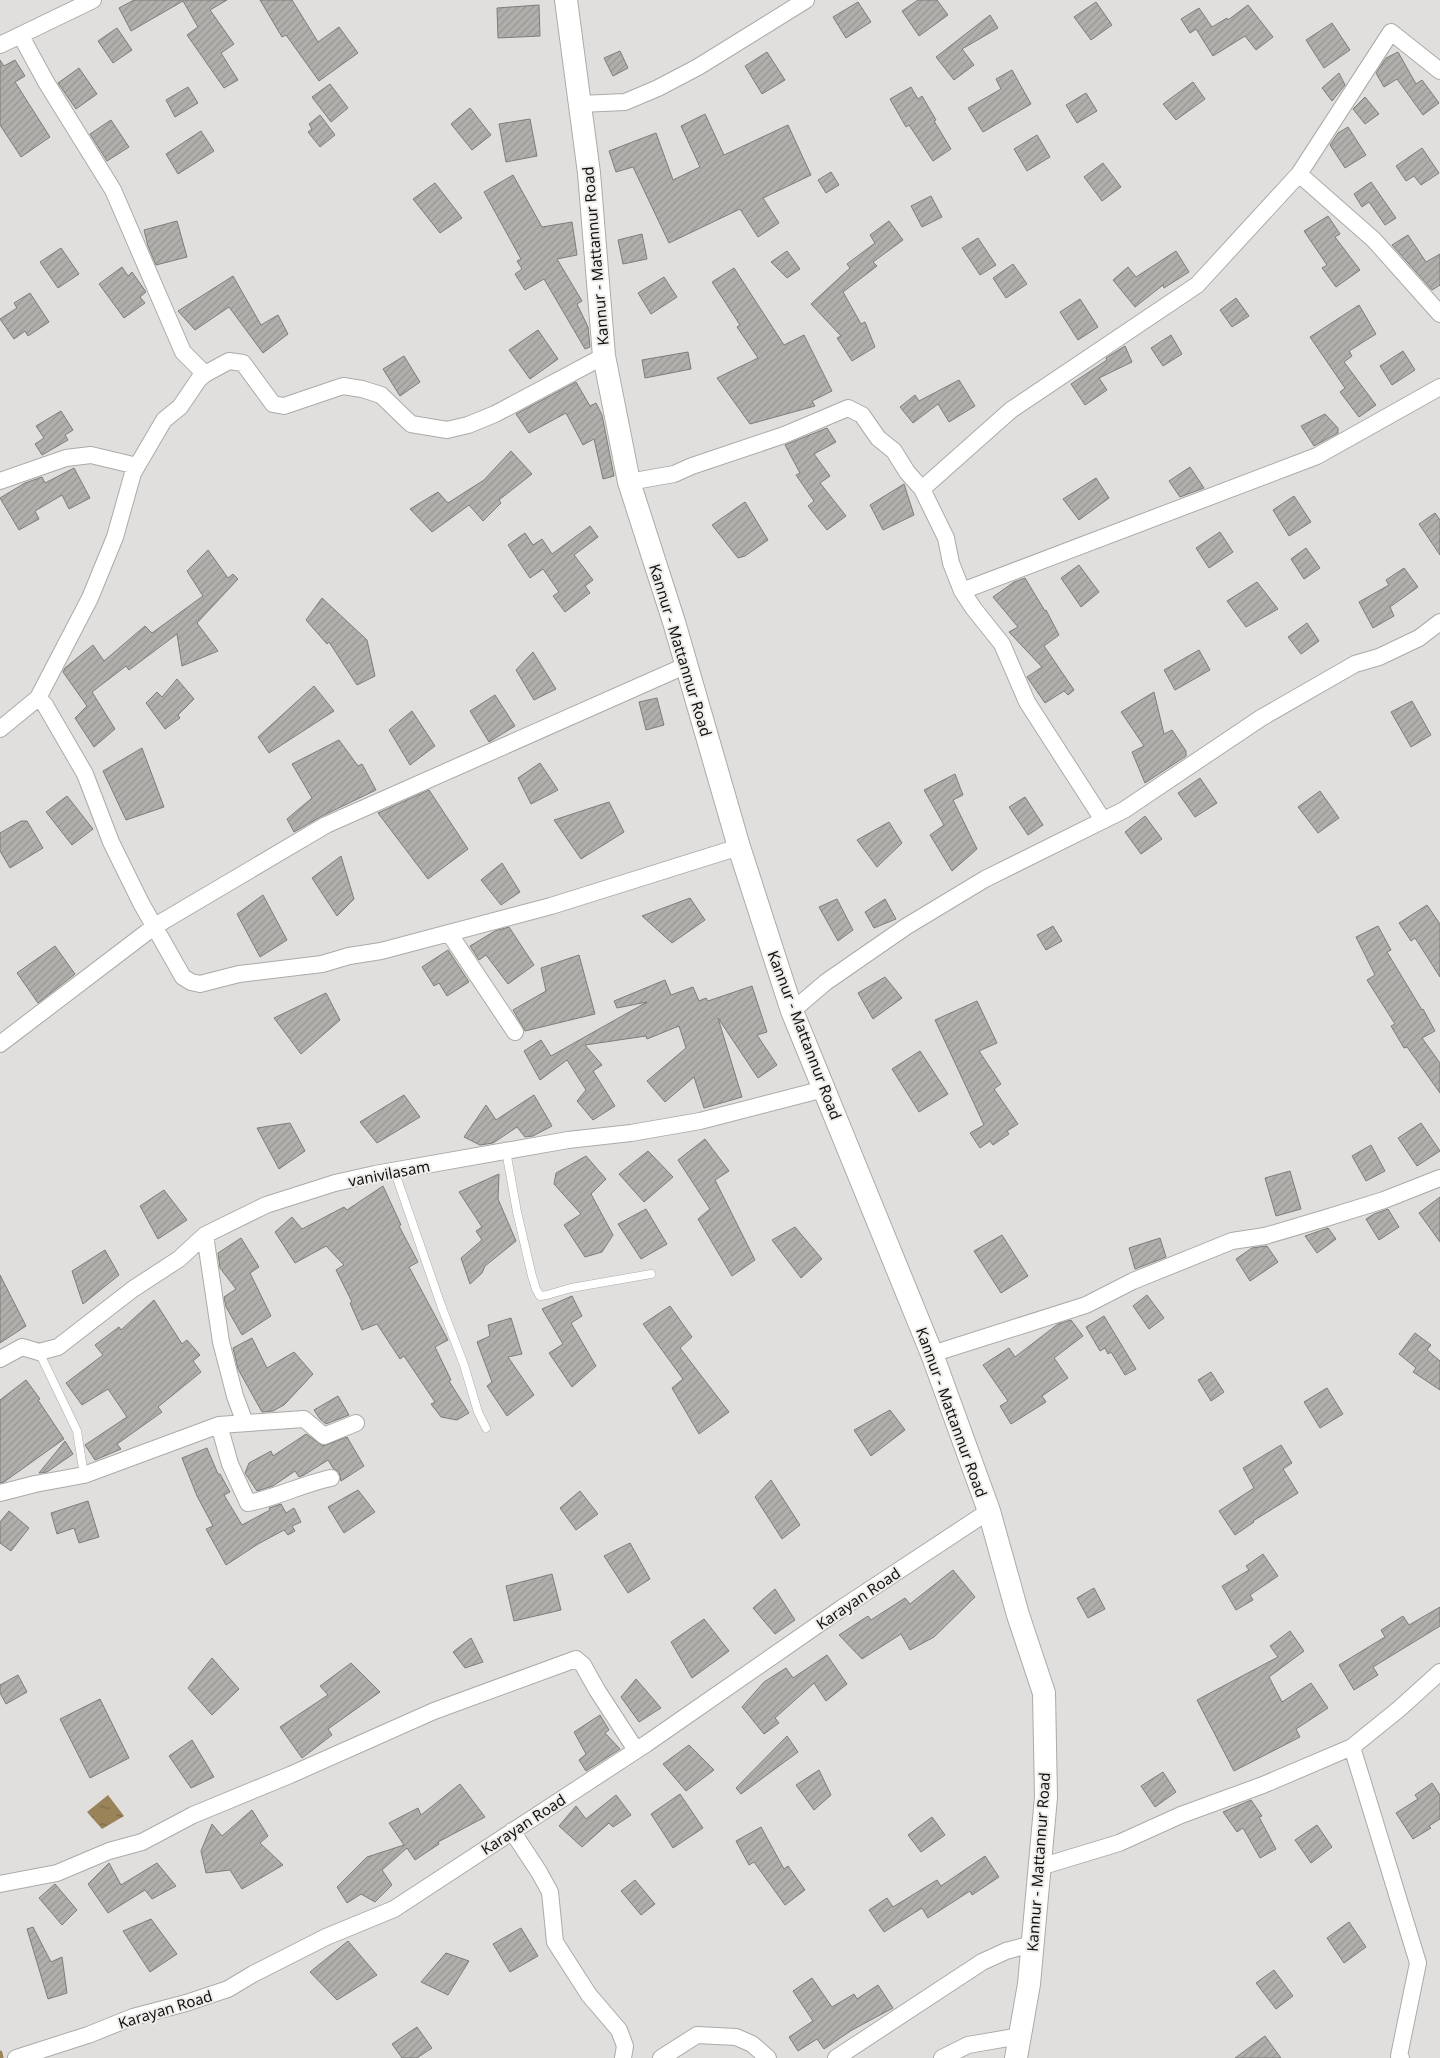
<svg xmlns="http://www.w3.org/2000/svg" width="1440" height="2058" font-family="'Noto Sans',sans-serif">
  <style>
    .water { fill: url(#water-ripples) }
    .lines { fill: none; stroke-linecap: round; stroke-linejoin: round }
    .stream { stroke: #9a8359; stroke-width: 5 }
    .building { fill: url(#building-hatch); stroke: #7e7d7a }
    .service-casing { stroke: #acaaa7; stroke-width: 9 }
    .minor-casing { stroke: #acaaa7; stroke-width: 18 }
    .secondary-casing { stroke: #acaaa7; stroke-width: 24 }
    .service { stroke: #fff; stroke-width: 8 }
    .minor { stroke: #fff; stroke-width: 16 }
    .secondary { stroke: #fff; stroke-width: 22 }
    .labels { text-anchor: middle; dominant-baseline: central; stroke-width: 4; stroke-linejoin: round; paint-order: stroke }
    .street-label { font-size: 15px; fill: #121110; stroke: #eeedea }
  </style>
  <defs>
    <pattern id="water-ripples" width="26" height="14" patternUnits="userSpaceOnUse" patternTransform="scale(1.25)"><rect width="26" height="14" fill="#9a8359"/><path d="M2 4q2-2 4 0t4 0M15 11q2-2 4 0t4 0" fill="none" stroke="#7c6a48"/></pattern>
    <pattern id="building-hatch" width="6" height="6" patternUnits="userSpaceOnUse" patternTransform="scale(1.25)"><rect width="6" height="6" fill="#b0afac"/><path d="M-1 1l2-2M0 6l6-6M5 7l2-2" fill="none" stroke="#969693"/></pattern>
  </defs>
  <rect width="100%" height="100%" fill="#e1dfdd"/>
  <path class="water" d="M108,1795L124,1816L102,1829L87,1812Z"/>
  <g class="lines">
    <path class="stream" d="M0,2053L1,2058"/>
  </g>
  <path class="building" d="M134,0H227L210,10L234,44L221,53L238,80L224,88L187,35L198,27L183,1L131,31L119,8Z
    M260,0H292L318,42L339,27L358,53L319,81L286,35L282,37Z
    M918,0H937L948,15L919,36L902,11Z
    M858,2L871,22L846,38L833,17Z
    M1096,2L1112,25L1091,40L1074,17Z
    M539,5L540,36L498,38L497,8Z
    M1248,5L1273,37L1256,50L1245,36L1213,56L1196,29L1190,33L1181,19L1199,8L1212,27L1227,18L1228,20Z
    M990,15L998,28L962,49L974,65L954,80L936,57Z
    M1332,23L1350,50L1324,68L1306,40Z
    M117,28L132,50L113,63L98,41Z
    M620,51L628,68L613,76L604,58Z
    M767,52L785,80L762,94L745,66Z
    M1398,52L1416,84L1422,80L1439,103L1423,115L1397,79L1384,87L1376,73L1386,58Z
    M0,60L4,66L15,60L25,76L15,82L50,137L21,157L0,125Z
    M79,68L97,94L76,109L58,83Z
    M1012,70L1031,104L983,132L968,108L1001,89L996,79Z
    M1339,73L1345,85L1332,101L1322,88Z
    M1193,82L1205,99L1176,120L1163,104Z
    M330,84L348,108L331,122L312,97Z
    M188,87L198,103L175,117L166,100Z
    M911,87L918,99L922,96L936,120L934,121L951,149L933,161L909,125L906,127L890,99Z
    M1086,93L1097,111L1077,123L1066,105Z
    M1365,97L1379,114L1365,124L1353,109Z
    M470,108L491,135L472,150L451,124Z
    M705,114L724,155L788,125L811,175L763,198L779,223L758,237L740,209L669,243L633,167L616,172L609,151L656,133L673,180L700,167L681,126Z
    M320,115L335,135L320,147L308,132L312,129L309,124Z
    M530,119L537,156L506,162L499,124Z
    M111,120L129,147L107,161L90,134Z
    M1348,127L1366,155L1345,168L1330,145L1338,133Z
    M201,131L214,151L178,174L166,154Z
    M1037,135L1050,157L1027,171L1014,149Z
    M1422,148L1439,173L1421,185L1414,176L1406,181L1396,166Z
    M1103,163L1121,187L1102,201L1084,177Z
    M831,172L839,185L826,193L818,180Z
    M513,175L542,227L572,222L577,255L557,259L582,301L577,304L588,327L590,347L585,349L544,279L525,290L515,274L522,269L517,261L521,259L484,192Z
    M1371,182L1396,218L1385,225L1369,202L1362,207L1354,194Z
    M435,183L462,218L440,233L413,199Z
    M931,196L942,217L922,227L911,206Z
    M1328,216L1340,234L1335,237L1360,270L1336,287L1322,268L1327,265L1304,231Z
    M177,221L187,257L156,265L148,246L144,230Z
    M889,221L903,240L873,262L877,266L843,292L861,324L865,322L875,347L852,361L837,338L841,336L811,304L850,268L847,264L875,243L870,235Z
    M642,234L647,259L623,264L618,240Z
    M1408,235L1426,262L1440,254V285L1432,290L1392,245Z
    M978,238L996,265L980,275L962,248Z
    M61,248L79,274L58,288L40,262Z
    M787,251L800,269L787,278L771,262Z
    M1176,251L1189,272L1164,288L1163,285L1135,307L1113,280L1128,267L1136,277Z
    M1013,264L1027,284L1006,298L993,278Z
    M122,267L128,276L132,272L146,292L140,297L145,303L124,318L99,284Z
    M734,268L784,345L804,335L832,391L812,401L815,406L750,424L717,378L758,358L737,327L740,325L712,282Z
    M233,276L261,325L278,315L288,334L263,353L229,307L195,330L178,311Z
    M664,277L677,297L651,314L638,293Z
    M30,293L49,322L28,336L25,331L14,339L0,319L17,308L14,303Z
    M1236,298L1249,316L1232,327L1220,310Z
    M1080,299L1098,327L1078,340L1060,312Z
    M1359,305L1376,334L1349,351L1352,356L1344,362L1376,405L1359,417L1340,392L1345,388L1310,337Z
    M538,330L558,359L530,379L509,350Z
    M1171,335L1182,354L1163,366L1151,348Z
    M1125,346L1132,362L1099,378L1107,390L1085,405L1071,384L1107,360L1106,358Z
    M1403,351L1415,370L1392,385L1380,366Z
    M688,352L691,369L645,378L642,360Z
    M404,356L420,382L400,396L383,369Z
    M959,380L975,406L949,422L938,404L913,423L900,407L915,395L919,401Z
    M576,382L590,406L596,403L602,415L614,476L603,479L594,439L583,445L566,413L529,433L516,414Z
    M61,411L73,430L65,435L68,440L42,455L35,444L44,438L36,426Z
    M1325,414L1338,428V433L1314,446L1301,426Z
    M827,428L836,442L814,454L830,476L820,483L846,516L827,530L808,506L814,501L796,475L800,473L785,445Z
    M511,451L532,474L499,500L501,503L483,521L469,505L432,532L410,509L438,492L448,503L484,480Z
    M1190,467L1204,488L1180,497L1169,481Z
    M74,468L90,498L69,509L62,495L35,511L39,519L19,530L0,498L25,483L42,477L45,483Z
    M1096,478L1109,498L1079,520L1063,499Z
    M904,484L914,515L883,530L870,505Z
    M1294,496L1311,522L1289,536L1273,510Z
    M745,502L768,540L745,556L738,558L712,525Z
    M1435,513L1440,520V555L1419,524Z
    M590,526L598,537L574,555L593,580L585,586L590,593L565,612L553,596L559,592L543,569L530,578L508,545L525,533L533,545L542,539L552,554Z
    M1220,532L1233,552L1209,568L1196,548Z
    M1306,548L1320,568L1304,579L1291,559Z
    M208,550L228,578L233,574L238,579L197,623L218,651L182,666L177,634L129,670L126,666L92,692L115,729L94,747L75,718L87,706L63,672L65,668L93,645L104,661L145,626L152,633L203,596L187,571Z
    M1079,565L1099,592L1081,607L1061,578Z
    M1404,568L1418,587L1390,607L1394,616L1373,628L1359,602L1389,585L1386,580Z
    M1025,578L1045,611L1046,610L1059,635L1044,646L1074,690L1068,695L1064,691L1045,703L1027,677L1042,667L1009,632L1018,627L993,597L1014,582Z
    M1257,582L1278,609L1246,627L1227,601Z
    M322,598L367,640L375,676L357,685L329,642L327,644L306,620Z
    M1307,623L1319,641L1301,654L1288,637Z
    M1199,650L1210,670L1175,690L1164,670Z
    M533,652L556,689L534,700L516,670Z
    M177,679L194,699L178,715L180,718L165,729L146,703L157,692L162,697Z
    M314,686L334,711L269,753L258,737Z
    M1154,692L1164,734L1172,730L1186,751V756L1145,783L1132,752L1144,746L1121,712Z
    M495,695L515,726L489,742L470,711Z
    M657,698L664,725L646,730L639,702Z
    M1412,701L1431,735L1411,747L1391,712Z
    M412,711L435,746L410,765L389,730Z
    M339,740L358,766L362,764L376,790L322,816L294,832L287,819L312,798L292,764Z
    M142,748L164,807L126,820L103,771Z
    M540,763L558,790L531,804L518,778Z
    M955,774L963,795L953,800L977,849L952,871L930,835L944,825L924,790Z
    M1200,778L1217,803L1195,817L1178,793Z
    M429,790L468,849L428,879L378,813Z
    M1320,791L1339,818L1318,833L1298,807Z
    M67,796L93,829L72,845L46,812Z
    M1025,797L1043,825L1028,835L1009,807Z
    M609,802L624,832L581,859L554,820Z
    M1145,816L1162,839L1141,854L1125,832Z
    M21,821H27L43,848L10,868L0,851V833Z
    M889,822L902,843L877,867L857,840Z
    M341,856L354,899L337,916L312,878Z
    M502,863L520,892L501,905L481,880Z
    M263,895L287,940L260,957L237,914Z
    M690,898L705,920L672,943L642,916Z
    M837,899L853,930L838,941L819,907Z
    M885,899L896,919L874,928L865,912Z
    M1427,905L1440,924V977L1415,938L1411,941L1399,923Z
    M1053,926L1062,941L1046,950L1037,935Z
    M1378,926L1391,950L1387,952L1422,1010L1423,1009L1435,1031L1422,1038L1440,1063V1093L1407,1047L1404,1048L1391,1026L1395,1024L1367,980L1375,975L1356,937Z
    M509,927L534,965L508,984L486,955L479,960L470,946L495,931Z
    M55,946L75,974L38,1003L17,973Z
    M448,950L469,982L447,996L439,983L434,986L422,967Z
    M579,955L595,1014L525,1031L513,1010L546,991L541,968Z
    M885,977L902,998L873,1019L858,993Z
    M665,980L671,995L693,987L699,1001L706,998L708,1001L752,986L767,1032L757,1035L777,1065L758,1078L718,1018L742,1097L704,1108L694,1077L665,1102L647,1081L686,1048L679,1026L647,1039L646,1036L585,1045L602,1065L593,1071L615,1106L593,1120L577,1101L586,1090L567,1060L540,1080L524,1051L541,1040L551,1056L647,1002L617,1008L614,1001Z
    M326,993L340,1020L301,1054L274,1018Z
    M977,1001L997,1043L979,1051L1001,1084L994,1089L1018,1124L1007,1131L1009,1134L993,1145L990,1141L980,1148L970,1133L984,1125L935,1020Z
    M920,1051L948,1094L919,1112L892,1069Z
    M404,1095L420,1117L377,1143L360,1122Z
    M534,1095L552,1126L533,1136L525,1137L517,1127L493,1143L480,1145L464,1137L486,1105L496,1120Z
    M290,1123L305,1151L279,1169L257,1128Z
    M1421,1123L1440,1151L1417,1166L1398,1138Z
    M705,1139L729,1171L715,1180L755,1260L732,1276L698,1219L710,1209L678,1160Z
    M1371,1145L1385,1171L1366,1181L1352,1156Z
    M648,1151L673,1177L644,1202L619,1174Z
    M586,1156L606,1179L591,1194L613,1235L602,1252L585,1257L564,1225L581,1214L554,1184L556,1173Z
    M1290,1171L1301,1209L1276,1216L1265,1178Z
    M499,1174L498,1199L516,1241L485,1266L482,1273L470,1284L461,1258L482,1240L476,1231L482,1227L459,1192Z
    M383,1186L401,1225L399,1226L418,1262L409,1267L448,1340L435,1347L451,1380L449,1381L469,1413L457,1420L441,1417L431,1404L435,1402L404,1356L400,1359L377,1324L362,1330L350,1303L352,1302L336,1270L344,1265L326,1246L295,1263L275,1232L292,1217L302,1229L344,1207L347,1210Z
    M164,1190L187,1220L158,1239L140,1206Z
    M1440,1197V1242L1419,1213Z
    M646,1209L667,1244L641,1259L618,1224Z
    M1388,1209L1399,1227L1379,1240L1366,1219L1374,1214Z
    M795,1227L822,1259L801,1278L772,1240Z
    M1328,1228L1336,1239L1317,1253L1305,1236Z
    M1002,1235L1028,1276L1001,1293L974,1251Z
    M241,1238L259,1267L250,1273L271,1316L242,1335L226,1307L224,1297L236,1289L220,1268L218,1253Z
    M1160,1238L1166,1257L1135,1269L1129,1248Z
    M1267,1246L1278,1262L1250,1281L1236,1259L1252,1248Z
    M105,1250L119,1275L83,1304L72,1271Z
    M0,1275L26,1326L0,1343Z
    M1147,1295L1164,1318L1149,1329L1133,1306Z
    M572,1296L582,1316L571,1323L596,1366L572,1387L549,1353L563,1344L542,1309Z
    M154,1300L182,1344L187,1340L200,1355L193,1361L201,1372L158,1407L162,1412L117,1444L121,1449L95,1460L85,1445L127,1417L108,1389L82,1405L66,1383L103,1355L95,1345L119,1327L121,1330Z
    M670,1306L692,1337L680,1348L729,1412L699,1434L672,1388L683,1379L643,1324Z
    M1104,1316L1136,1369L1125,1375L1111,1352L1108,1354L1105,1348L1100,1351L1086,1327Z
    M511,1318L522,1354L508,1357L534,1395L507,1416L487,1386L492,1382L477,1342L490,1336L488,1325Z
    M1071,1320L1083,1336L1054,1358L1068,1378L1042,1396L1046,1402L1011,1424L1000,1406L1008,1401L983,1365L1009,1348L1015,1357L1058,1324Z
    M1415,1333L1431,1345L1427,1350L1440,1361V1390L1413,1372L1416,1368L1399,1354Z
    M252,1338L267,1368L294,1352L313,1374L284,1405L273,1411L262,1412L238,1369L233,1348Z
    M1211,1372L1224,1392L1211,1401L1198,1380Z
    M26,1380L40,1399L38,1400L64,1439L4,1482L0,1483V1400Z
    M1327,1388L1343,1414L1320,1428L1304,1402Z
    M338,1396L349,1415L326,1424L320,1419L314,1410Z
    M890,1410L905,1430L871,1456L854,1430Z
    M306,1434L323,1446L347,1437L364,1466L341,1481L339,1472L333,1468L328,1460L304,1475L299,1477L295,1471L273,1486L257,1491L245,1473L249,1463L271,1451L273,1456Z
    M65,1441L73,1454L47,1472L39,1473Z
    M1281,1445L1292,1463L1283,1469L1298,1493L1253,1521L1254,1522L1235,1535L1219,1511L1254,1488L1243,1468Z
    M207,1448L218,1474H220L230,1492L224,1495L242,1525L270,1510L269,1508L281,1504L286,1513L294,1508L301,1522L292,1526L295,1531L288,1535L284,1530L258,1544L226,1565L206,1529L213,1526L197,1496L182,1458Z
    M771,1480L800,1525L782,1539L755,1497Z
    M358,1490L375,1512L344,1533L328,1507Z
    M580,1491L598,1514L576,1530L560,1508Z
    M88,1501L99,1537L79,1543L74,1528L57,1534L51,1513Z
    M9,1511L29,1528L11,1551L0,1543V1522Z
    M630,1543L650,1579L628,1593L604,1556Z
    M1263,1554L1278,1576L1250,1595L1253,1600L1236,1610L1222,1586L1249,1570L1246,1566Z
    M953,1570L975,1597L934,1637L910,1650L901,1634L862,1659L839,1635L868,1616L871,1620L905,1598L910,1604Z
    M552,1574L561,1610L514,1621L506,1586Z
    M1094,1588L1105,1609L1088,1618L1077,1598Z
    M775,1589L795,1620L775,1634L753,1608Z
    M1440,1607V1626L1373,1667L1378,1675L1354,1690L1339,1665L1385,1637L1381,1630L1403,1616L1409,1625Z
    M704,1619L729,1651L692,1678L671,1642Z
    M1290,1631L1304,1651L1269,1677L1282,1702L1311,1683L1328,1708L1296,1729L1300,1737L1234,1771L1197,1700L1278,1657L1270,1646Z
    M471,1638L483,1662L465,1668L453,1652Z
    M827,1655L847,1684L826,1701L814,1683L775,1718L779,1723L764,1734L742,1707L764,1682L786,1668L793,1678Z
    M212,1658L239,1689L212,1715L188,1688Z
    M351,1663L380,1692L328,1729L332,1735L302,1758L280,1727L328,1695L320,1686Z
    M18,1675L27,1692L6,1704L0,1693V1685Z
    M636,1679L661,1708L639,1722L621,1697Z
    M100,1699L129,1758L90,1778L60,1719Z
    M600,1715L609,1730L605,1733L620,1749L586,1771L579,1760L586,1754L574,1732Z
    M787,1736L798,1752L741,1794L736,1788Z
    M192,1740L214,1777L191,1788L169,1756Z
    M689,1745L714,1770L686,1791L663,1764Z
    M819,1770L831,1795L814,1810L796,1785Z
    M1163,1772L1176,1792L1155,1807L1141,1786Z
    M1432,1783L1440,1795V1819L1429,1826L1431,1828L1413,1839L1396,1813L1418,1799L1415,1795Z
    M460,1784L485,1817L438,1842L439,1844L415,1860L407,1848L382,1870L392,1885L375,1902L361,1894L347,1903L337,1887L367,1857L404,1845L389,1823L418,1808L421,1815Z
    M680,1794L703,1828L673,1848L651,1814Z
    M616,1795L631,1815L613,1827L609,1823L582,1847L559,1826L576,1806L586,1819Z
    M1251,1800L1262,1816L1259,1817L1276,1849L1260,1858L1243,1828L1237,1832L1223,1812Z
    M252,1810L268,1836L260,1843L283,1865L242,1889L230,1870L206,1873L201,1851L212,1824L222,1836Z
    M932,1817L945,1835L921,1852L908,1835Z
    M1317,1825L1332,1847L1311,1863L1295,1840Z
    M761,1827L784,1869L788,1866L805,1890L785,1905L754,1862L749,1865L736,1841Z
    M985,1856L999,1877L972,1895L970,1891L928,1918L922,1908L884,1932L869,1910L887,1898L893,1907L937,1880L941,1886Z
    M109,1863L121,1885L157,1863L176,1886L152,1899L145,1890L108,1913L88,1884Z
    M635,1880L655,1904L641,1915L621,1891Z
    M55,1884L77,1910L62,1925L39,1898Z
    M151,1919L177,1954L150,1972L123,1931Z
    M1349,1922L1366,1947L1344,1963L1327,1938Z
    M33,1927L51,1962L62,1957L67,1993L48,1999L27,1929Z
    M521,1928L538,1956L510,1972L493,1944Z
    M348,1941L377,1975L337,2000L310,1972Z
    M446,1953L469,1961L448,1995L421,1982Z
    M1274,1970L1293,1996L1276,2009L1256,1983Z
    M812,1978L832,2007L854,1994L857,1999L878,1985L893,2008L852,2030L824,2049L817,2039L798,2051L789,2037L813,2021L793,1991Z
    M417,2027L432,2048L417,2058H402L392,2044Z
    M1265,2036L1281,2058H1235Z"/>
  <g class="lines">
    <g class="service-casing">
      <path id="service" d="M506,1151L517,1212L532,1276L536,1289L540,1296L547,1295L571,1288L651,1274
        M394,1170L441,1305L464,1365L478,1412L486,1428
        M39,1352L77,1431L84,1475"/>
    </g>
    <g class="minor-casing">
      <path id="minor" d="M21,36L46,82L113,190L183,352L205,374
        M0,45L93,0
        M580,104L625,102L658,88L698,67L806,0
        M1299,174L1374,240L1440,314
        M0,481L66,458L91,455L137,466
        M629,482L674,474L692,466L784,435L848,408L862,415L878,438L894,451L907,472L922,489L946,538L951,563L962,591L974,609L1002,644L1027,702L1103,820
        M922,489L1011,410L1197,285L1299,174L1391,32L1440,71
        M962,591L1317,456L1440,387
        M38,698L90,598L115,537L133,473L164,420L180,407L199,379L205,374L229,361L243,363L273,404L284,406L343,386L362,389L381,395L411,424L447,430L468,425L495,414L604,356
        M0,729L38,698L45,705L85,774L111,842L141,903L183,977L191,982L200,984L239,974L322,964L349,956L381,951L551,906L739,847
        M449,933L515,1032
        M792,1011L826,982L907,926L985,879L1124,810L1261,718L1355,664L1379,657L1419,638L1440,622
        M0,1044L155,926L326,825L687,665
        M205,1235L221,1342L235,1396L245,1423
        M932,1354L1086,1305L1133,1281L1232,1241L1265,1236L1326,1218L1384,1200L1440,1178
        M0,1359L22,1347L39,1352L58,1347L133,1289L179,1259L205,1235L266,1205L335,1183L375,1174L568,1140L631,1133L700,1121L824,1089
        M219,1425L230,1464L248,1503C276,1498 302,1484 331,1478
        M0,1493L35,1484L84,1475L219,1425L304,1419L324,1436L356,1423
        M1352,1747L1418,1963L1399,2056L1401,2058
        M512,1831L539,1872L550,1892L555,1942L589,1995L619,2030L625,2046L623,2058
        M1040,1867L1119,1843L1181,1815L1263,1785L1352,1747L1399,1709L1440,1672
        M0,1884L57,1873L109,1851L142,1842L193,1815L290,1775L434,1711L576,1659L583,1665L597,1690L636,1750
        M16,2058L88,2035L133,2017L186,2003L228,1989L253,1974L326,1937L394,1909L646,1744L842,1608L989,1511
        M661,2058L697,2035L736,2037L752,2044L768,2058
        M836,2058L982,1962L1006,1951L1032,1944
        M942,2058L968,2045L1020,2036"/>
    </g>
    <g class="secondary-casing">
      <path id="secondary" d="M566,0L589,173L604,356L629,482L674,622L739,847L792,1011L932,1354L989,1511L1018,1615L1044,1693L1046,1797L1029,1984L1016,2058"/>
    </g>
    <use href="#service" class="service"/>
    <use href="#minor" class="minor"/>
    <use href="#secondary" class="secondary"/>
  </g>
  <g class="labels">
    <g class="street-label">
      <text transform="translate(595 256) rotate(-95)">Kannur - Mattannur Road</text>
      <text transform="translate(681 650) rotate(73)">Kannur - Mattannur Road</text>
      <text transform="translate(805 1035) rotate(69)">Kannur - Mattannur Road</text>
      <text transform="translate(389 1173) rotate(-11)">vanivilasam</text>
      <text transform="translate(952 1412) rotate(70)">Kannur - Mattannur Road</text>
      <text transform="translate(858 1598) rotate(-34)">Karayan Road</text>
      <text transform="translate(523 1824) rotate(-33)">Karayan Road</text>
      <text transform="translate(1038 1862) rotate(-86)">Kannur - Mattannur Road</text>
      <text transform="translate(165 2009) rotate(-17)">Karayan Road</text>
    </g>
  </g>
</svg>
